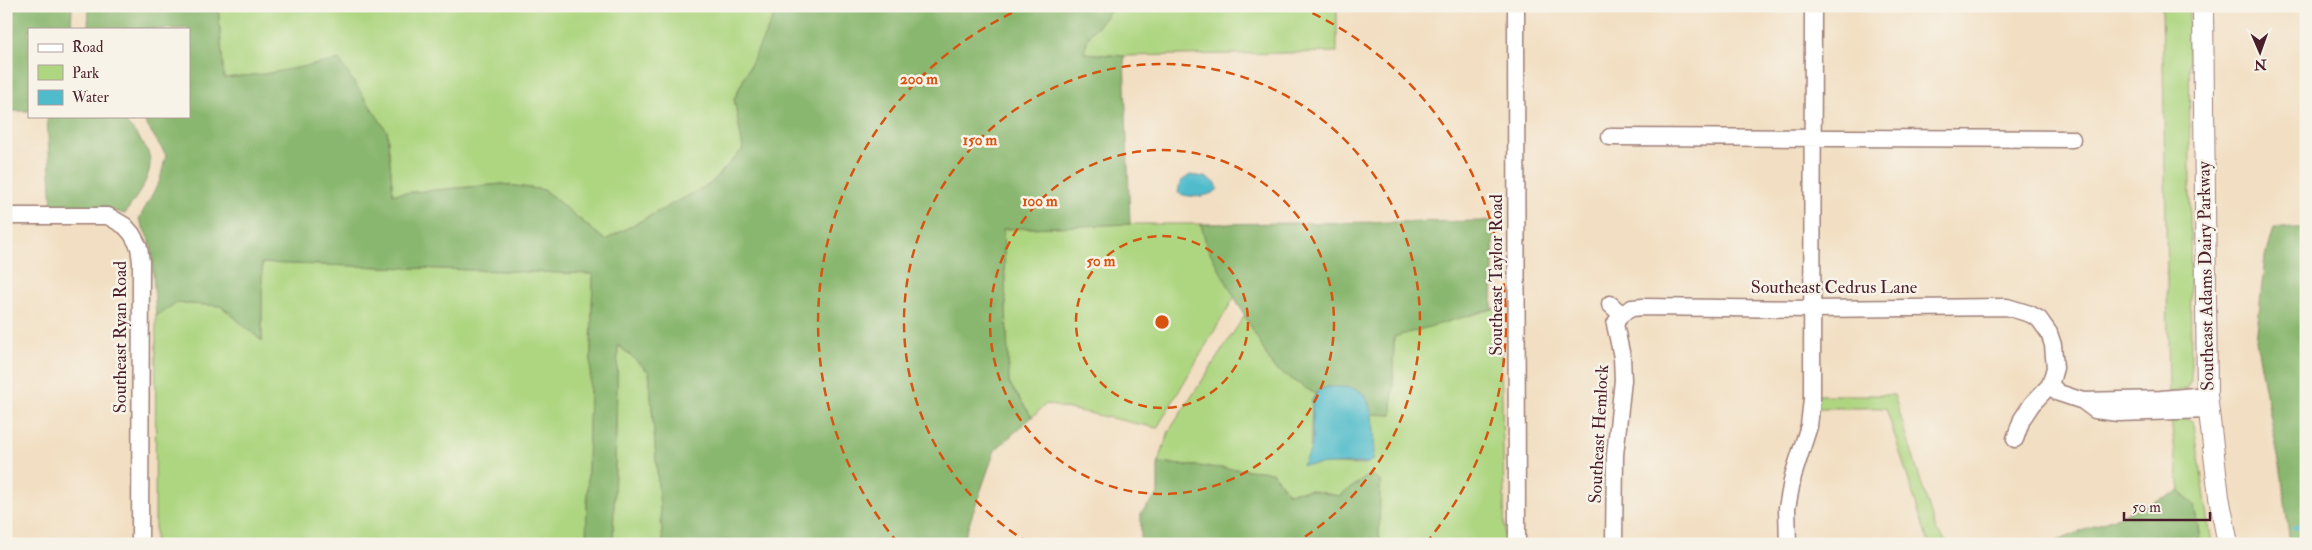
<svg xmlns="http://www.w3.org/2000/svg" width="2312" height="550" font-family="'IM FELL Double Pica',serif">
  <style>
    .green { fill: #aed681; stroke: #7c7a56 }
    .forest { fill: #8ab76f; stroke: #6a6b4d }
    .water { fill: #4fbbcb; stroke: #4c6d7b }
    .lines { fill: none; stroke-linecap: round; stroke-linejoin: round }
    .stream { stroke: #4fbbcb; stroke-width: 4 }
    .minor-casing { stroke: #9e7f77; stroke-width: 19 }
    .major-casing { stroke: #9e7f77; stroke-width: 22 }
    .minor { stroke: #fff; stroke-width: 16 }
    .major { stroke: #fff; stroke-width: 20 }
    .ring { fill: none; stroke: #d8530f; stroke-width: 2.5; stroke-dasharray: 9 6 }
    .labels { text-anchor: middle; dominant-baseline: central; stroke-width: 5; stroke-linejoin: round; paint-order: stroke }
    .street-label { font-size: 18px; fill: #4a1f2b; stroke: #f7f3e8 }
    .centre { fill: #d8530f; stroke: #f7f3e8; stroke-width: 2.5 }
    .ring-label { font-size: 15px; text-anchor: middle; font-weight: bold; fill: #d8530f; stroke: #f7f3e8; stroke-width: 5; stroke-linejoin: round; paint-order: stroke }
  </style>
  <rect width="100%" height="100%" fill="#f7f3e8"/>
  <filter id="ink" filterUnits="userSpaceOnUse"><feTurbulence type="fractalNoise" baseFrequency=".02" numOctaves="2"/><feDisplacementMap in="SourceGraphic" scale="10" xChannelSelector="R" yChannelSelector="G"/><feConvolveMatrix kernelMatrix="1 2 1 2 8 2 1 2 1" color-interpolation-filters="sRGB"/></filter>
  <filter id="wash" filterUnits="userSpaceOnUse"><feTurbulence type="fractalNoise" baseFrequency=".0096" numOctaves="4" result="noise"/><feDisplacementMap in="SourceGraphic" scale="20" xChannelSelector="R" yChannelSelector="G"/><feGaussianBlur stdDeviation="1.12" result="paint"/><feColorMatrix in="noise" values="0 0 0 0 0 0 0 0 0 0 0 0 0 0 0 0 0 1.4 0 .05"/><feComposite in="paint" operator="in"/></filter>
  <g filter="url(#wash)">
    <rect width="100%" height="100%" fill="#f2dfc3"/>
    <path class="green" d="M218,6H773L774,18L734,99L744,149L710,184L605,240L544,190L502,184L393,194L387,131L264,74L224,78Z
      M1154,6H1337V52L1124,56L1084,53L1088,37L1112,9Z
      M2162,6H2189L2191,381L2186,389L2169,393Z
      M1130,224H1201L1207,247L1235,296L1157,428L1046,404L1032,417L1009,383L1003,229Z
      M262,263L593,274L586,544H155L156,316L176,303L221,306L262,341Z
      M1500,307L1505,544H1379L1380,481L1371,475L1339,496L1309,490L1288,493L1272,472L1158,463L1169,431L1245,315L1273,367L1315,394L1312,400L1310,463L1359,465L1368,463L1375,450L1371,414L1392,415L1394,336Z
      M618,345L649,372L663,544H613Z
      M1815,395H1894L1936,530L1948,544H1930L1927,539L1886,408H1817Z
      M2183,418L2191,420L2194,425L2212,544H2201L2194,506L2180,491L2171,420Z"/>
    <path class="forest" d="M6,6H72L71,29H29V111H6Z
      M89,6H218L224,78L264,74L339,60L387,131L393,194L502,184L544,190L605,240L710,184L743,149L734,99L773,18V6H1154L1112,9L1088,37L1084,53L1124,56L1130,224L1003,229L1009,383L1032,417L995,450L962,544H663L649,372L618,345L613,544H586L593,274L262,263V341L221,306L176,303L156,316L151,244L139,219L160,180L166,155L141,116H189V29H88Z
      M47,116H121C129,127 141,138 147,150C158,172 136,196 125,214L107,209H52Z
      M1494,221L1492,309L1394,337L1392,415L1371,414L1366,398L1361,392L1319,390L1315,394L1273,367L1207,247L1201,224Z
      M2273,228H2306V544H2290L2282,477L2256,340L2265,257Z
      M1158,463L1272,472L1288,493L1309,490L1339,496L1371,474L1380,481L1379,544H1336L1323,540L1316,544H1141V513L1158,494Z
      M2180,491L2194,506L2201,544H2050Z"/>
    <path class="water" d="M1190,175L1205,177L1216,183L1218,189C1210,198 1188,198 1178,193L1180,182Z
      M1328,387C1338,387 1351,386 1360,391C1375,401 1376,444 1373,460L1368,463L1302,465L1310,451L1312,443V400L1319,390Z"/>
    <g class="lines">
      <path class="stream" d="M2294,528L2306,522"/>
    </g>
  </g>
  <g filter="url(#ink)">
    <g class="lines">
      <g class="minor-casing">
        <path id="minor" d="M1516,6L1517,544
          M1610,137L2072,139
          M6,216H108L125,226L132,234L139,247L141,262L140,544
          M1610,304L1621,314
          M1621,314L1632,308L1643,307L1811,309L2007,307L2030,314L2039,319L2049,333L2053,345L2055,368L2050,385L2032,404L2022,419L2015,439
          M2050,385L2059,393L2083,401L2095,410L2118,413L2208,410
          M2083,401L2161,399L2207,395
          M1614,544L1615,455L1623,380L1622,357L1615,324L1621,314
          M1788,544L1787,508L1793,476L1809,426L1812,399L1813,6"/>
      </g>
      <g class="major-casing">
        <path id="major" d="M2203,6L2207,395L2219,497L2228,544"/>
      </g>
      <use href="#minor" class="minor"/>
      <use href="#major" class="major"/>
    </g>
  </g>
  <g class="ring">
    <circle cx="1162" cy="322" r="86"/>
    <circle cx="1162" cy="322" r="172"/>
    <path d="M1029 543A258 258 0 1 1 1295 543"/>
    <path d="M898 543A344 344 0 0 1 1025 7M1299 7A344 344 0 0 1 1426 543"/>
  </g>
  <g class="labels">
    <g class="street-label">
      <text transform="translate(1496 275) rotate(-90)">Southeast Taylor Road</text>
      <text transform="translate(2206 276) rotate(-91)">Southeast Adams Dairy Parkway</text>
      <text x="1834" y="287">Southeast Cedrus Lane</text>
      <text transform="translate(120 337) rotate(-90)">Southeast Ryan Road</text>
      <text transform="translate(1599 434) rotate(-87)">Southeast Hemlock</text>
    </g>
  </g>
  <circle cx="1162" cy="322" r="8" class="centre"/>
  <g class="ring-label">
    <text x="919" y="84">200 m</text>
    <text x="980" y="145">150 m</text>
    <text x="1040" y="206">100 m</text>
    <text x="1101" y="266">50 m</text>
  </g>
  <rect width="2312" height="550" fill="none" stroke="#f7f3e8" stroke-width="25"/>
  <rect x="28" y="28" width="162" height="90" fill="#f7f3e8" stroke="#b29e9c"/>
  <rect x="38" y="44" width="25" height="8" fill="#ffffff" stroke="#b29e9c"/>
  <text x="72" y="52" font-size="15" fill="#4a1f2b">Road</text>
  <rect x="38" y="65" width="25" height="15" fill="#aed681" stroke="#b29e9c"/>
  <text x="72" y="78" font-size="15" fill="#4a1f2b">Park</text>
  <rect x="38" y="90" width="25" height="15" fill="#4fbbcb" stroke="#b29e9c"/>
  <text x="72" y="102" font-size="15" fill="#4a1f2b">Water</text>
  <g transform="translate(2260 52) rotate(178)" stroke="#f7f3e8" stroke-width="4" paint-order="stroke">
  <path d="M0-4L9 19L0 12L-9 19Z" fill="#4a1f2b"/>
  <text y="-8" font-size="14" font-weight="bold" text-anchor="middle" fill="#4a1f2b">N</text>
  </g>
  <path d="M2124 512v8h86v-8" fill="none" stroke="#4a1f2b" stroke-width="2.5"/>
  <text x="2132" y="512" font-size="15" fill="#4a1f2b" stroke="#f7f3e8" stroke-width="4" paint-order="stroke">50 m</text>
</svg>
